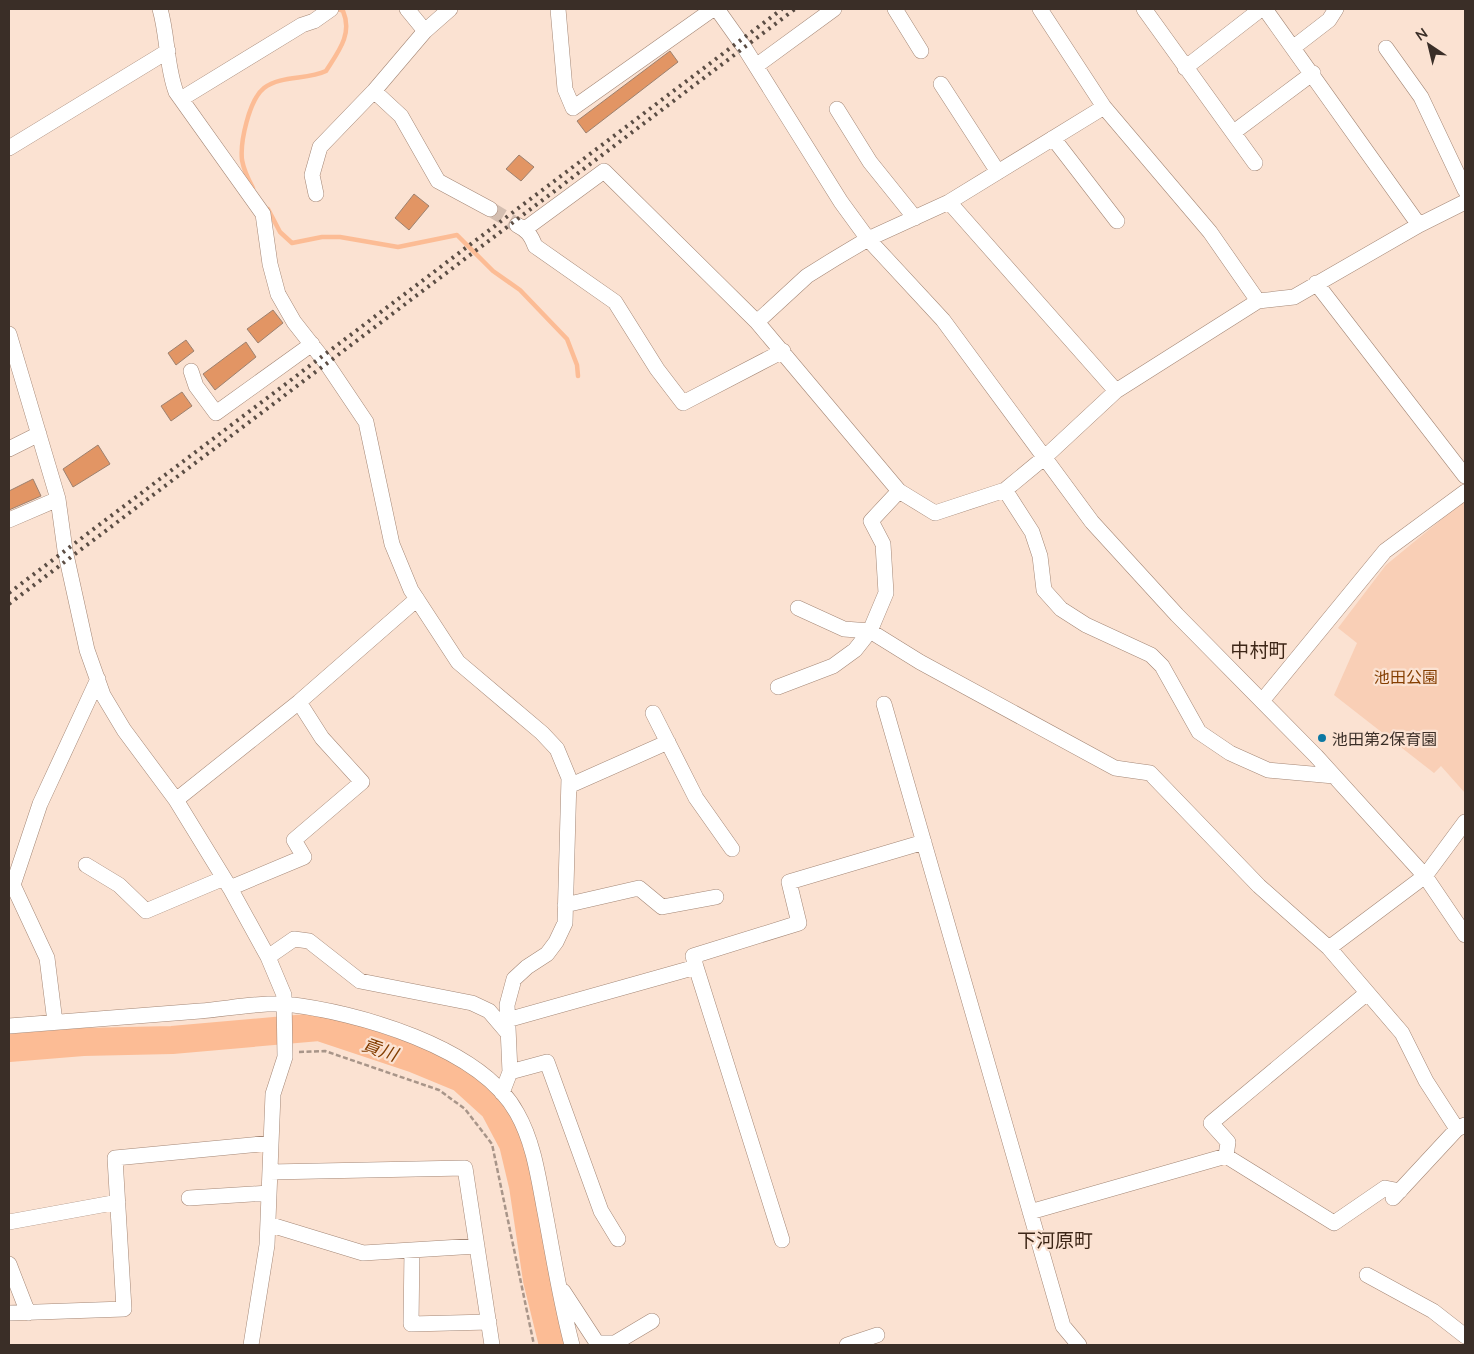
<svg xmlns="http://www.w3.org/2000/svg" width="1474" height="1354" font-family="Lato,'Noto Sans JP',sans-serif">
  <style>
    .green { fill: #f9cfb6 }
    .lines { fill: none; stroke-linecap: round; stroke-linejoin: round }
    .stream { stroke: #fcbc95; stroke-width: 4.5 }
    .river { stroke: #fcbc95; stroke-width: 28 }
    .building { fill: #e29564; stroke: #9d816f }
    .minor-tunnel { stroke: #d4beb0; stroke-width: 15; stroke-dasharray: 15 8; stroke-linecap: butt }
    .minor-casing { stroke: #a48776; stroke-width: 16 }
    .path { stroke: #a89589; stroke-width: 2.5; stroke-dasharray: 5 2.5; stroke-linecap: butt }
    .minor { stroke: #fff; stroke-width: 15 }
    .rail { stroke: #5b4d44; stroke-width: 4; stroke-dasharray: 2.5 5; stroke-linecap: butt }
    .poi-dot { fill: #0c78a3; stroke: #fbe2d2; stroke-width: 2 }
    .labels { text-anchor: middle; dominant-baseline: central; stroke-width: 4.5; stroke-linejoin: round; paint-order: stroke }
    .park-label { font-size: 16px; fill: #843e00; stroke: #fbe2d2 }
    .poi-label { font-size: 16px; fill: #3a2e27; stroke: #fbe2d2; text-anchor: start }
    .water-label { font-size: 18px; font-style: italic; fill: #833d00; stroke: #fbe2d2 }
    .quarter-label { font-size: 19px; fill: #3d2617; stroke: #fbe2d2 }
  </style>
  <rect width="100%" height="100%" fill="#fbe2d2"/>
  <path class="green" d="M1465,500V793L1441,766L1434,773L1334,695L1357,643L1338,628L1386,565Z"/>
  <g class="lines">
    <path class="stream" d="M253,188C248,179 244,171 242,160C240,142 249,100 264,88C281,75 307,80 326,71C338,52 353,34 343,11L338,9
      M268,209L280,232L292,243L322,237H340L398,247L457,235L493,271L520,290L567,339L577,365L578,376"/>
    <path class="river" d="M9,1048L83,1042L172,1040L319,1027L415,1059L461,1078L494,1108L513,1144L523,1186L537,1280L553,1345"/>
  </g>
  <path class="building" d="M670,51L678,62L586,133L577,121Z
    M519,155L534,167L521,181L506,169Z
    M414,194L429,206L409,230L395,218Z
    M273,310L283,323L258,343L247,329Z
    M186,340L194,351L176,365L168,353Z
    M246,342L256,357L215,390L203,374Z
    M182,392L192,406L171,421L161,406Z
    M98,445L110,464L73,487L63,469Z
    M33,479L41,496L9,510V491Z"/>
  <g class="lines">
    <path class="minor-tunnel" d="M490,209L517,225"/>
    <g class="minor-casing">
      <path id="minor" d="M160,9C168,37 166,65 176,92L263,214L270,264L278,294L294,322L327,364L366,422L392,544L411,590L458,662L542,733L557,749L569,778L565,923L556,942L547,954L527,967L514,979L507,1005L510,1072L502,1093
        M407,9L425,31
        M558,9L565,89L573,108L713,9
        M717,9L744,47L841,202L868,239L943,320L1092,522L1177,615L1316,756L1425,876L1465,935
        M895,9L921,51
        M1040,9L1104,107L1210,232L1258,301
        M1144,9L1255,163
        M1265,9L1419,225
        M1294,47L1329,20L1336,9
        M1386,48L1421,97L1465,190
        M756,66L834,9
        M1185,68L1261,9
        M941,84L998,172
        M374,91L401,116L438,181L490,209
        M181,99L302,25L314,21L331,9
        M837,109L870,162L915,218
        M1234,132L1313,73
        M1053,138L1117,221
        M9,148L168,51
        M316,194L312,175L320,147L374,91L425,31L450,9
        M949,202L1116,391
        M517,225C527,230 531,235 535,246L615,302L657,369L683,403L783,351
        M525,229L604,171L757,322L899,491L935,513L1005,490L1045,457L1116,391L1258,301L1294,297L1419,225L1465,202
        M1316,283L1465,476
        M757,322L807,276L836,258L868,239L949,202L1104,107
        M9,334L58,499L65,550L87,650L103,695L124,730L176,800L230,888L268,957L284,995L285,1057L273,1094L267,1245L251,1345
        M191,371L196,386L216,413L312,344
        M9,449L39,434
        M1005,490L1032,532L1040,556L1044,590L1061,609L1086,625L1151,655L1162,666L1199,732L1230,753L1268,770L1334,776
        M9,520L58,499
        M798,608L844,629L870,631L920,662L1115,768L1150,773L1259,886L1329,948L1402,1033L1426,1081L1457,1129
        M778,687L833,666L855,650L870,631L886,593L883,544L871,521L899,491
        M1262,701L1385,551L1465,492
        M884,704L1063,1326L1079,1345
        M653,713L696,798L732,849
        M569,786L668,742
        M176,800L299,702L417,599
        M86,865L119,885L146,911L224,878
        M230,888L304,857L294,840L362,782L322,738L299,702
        M565,905L639,888L662,907L716,897
        M1329,948L1425,876L1465,822
        M268,957L294,939L309,941L360,981L472,1003L489,1011L507,1032
        M696,967L782,1240
        M507,1020L696,967L693,956L799,923L789,882L924,842
        M55,1022L47,958L13,885L40,804L98,679
        M9,1026C73,1021 136,1016 200,1011C226,1009 262,1002 286,1004C357,1012 481,1047 517,1113C533,1141 538,1175 544,1207C553,1253 560,1300 572,1345
        M510,1072L547,1062L601,1211L618,1239
        M1226,1156L1228,1142L1211,1123L1367,993
        M270,1172L465,1168L492,1345
        M189,1198L269,1193
        M1393,1198L1457,1129L1465,1125
        M1030,1212L1226,1156L1334,1223L1385,1188L1400,1191
        M9,1222L118,1202
        M268,1224L363,1253L477,1246
        M412,1250L411,1324L489,1322
        M9,1264L28,1313
        M1367,1275L1433,1311L1465,1336
        M563,1291L597,1343H615L652,1321
        M9,1313L124,1309L115,1158L271,1143
        M847,1345L877,1335"/>
    </g>
    <path class="path" d="M299,1052L325,1051L439,1090L465,1109L492,1144L534,1345"/>
    <use href="#minor" class="minor"/>
    <path class="rail" d="M9,593L782,9
      M9,604L795,9"/>
  </g>
  <circle class="poi-dot" cx="1322" cy="738" r="5"/>
  <g class="labels">
    <g class="park-label">
      <text x="1406" y="676">池田公園</text>
    </g>
    <g class="poi-label">
      <text x="1332" y="738">池田第2保育園</text>
    </g>
    <g class="water-label">
      <text transform="translate(380 1049) rotate(19)">貢川</text>
    </g>
    <g class="quarter-label">
      <text x="1259" y="649">中村町</text>
      <text x="1055" y="1239">下河原町</text>
    </g>
  </g>
  <rect width="1474" height="1354" fill="none" stroke="#3a2e27" stroke-width="20"/>
  <g transform="translate(1429 45) rotate(325)" stroke="#fbe2d2" stroke-width="4" paint-order="stroke">
  <path d="M0-4L9 19L0 12L-9 19Z" fill="#3a2e27"/>
  <text y="-8" font-size="14" font-weight="bold" text-anchor="middle" fill="#3a2e27">N</text>
  </g>
</svg>
